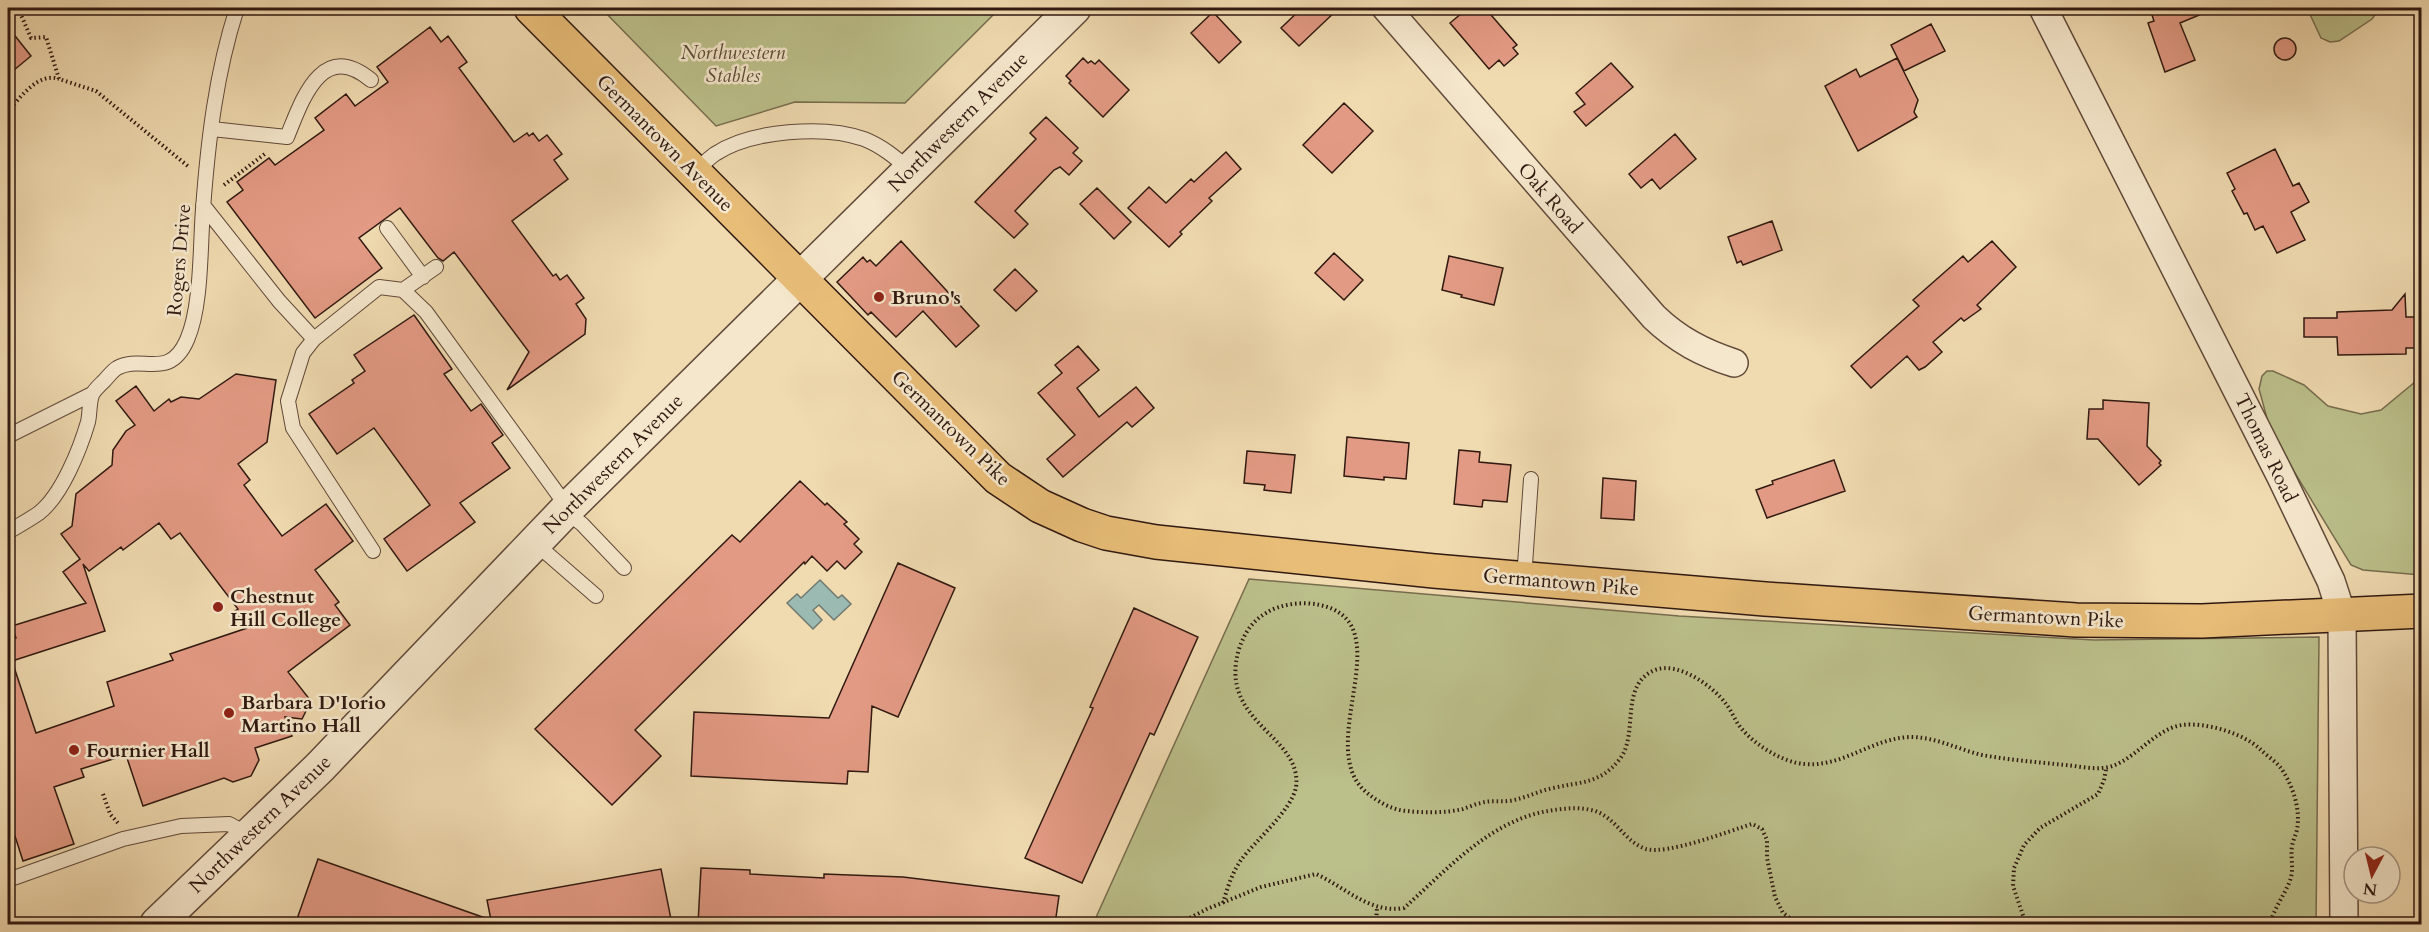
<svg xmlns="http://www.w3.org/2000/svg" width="2429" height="932" font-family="Cardo,serif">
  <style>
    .green { fill: #bbbf8a; stroke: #766c4e; stroke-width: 1.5 }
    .water { fill: #9bbab1; stroke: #707a71; stroke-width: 1.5 }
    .building { fill: #e39a84; stroke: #301911; stroke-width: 1.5; fill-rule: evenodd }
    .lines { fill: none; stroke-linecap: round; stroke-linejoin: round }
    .service-casing { stroke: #604939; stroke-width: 16 }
    .minor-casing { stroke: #604939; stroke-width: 30 }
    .tertiary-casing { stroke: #604939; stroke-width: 36 }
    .primary-casing { stroke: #301911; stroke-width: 36 }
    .path { stroke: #301911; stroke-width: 4; stroke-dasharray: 1.5 3; stroke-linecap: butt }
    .service { stroke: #f5e7cc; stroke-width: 14 }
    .minor { stroke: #f5e7cc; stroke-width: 27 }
    .tertiary { stroke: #f5e7cc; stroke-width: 33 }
    .primary { stroke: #e8bd78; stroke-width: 33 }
    .poi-dot { fill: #8f2418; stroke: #f5e7cc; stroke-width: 2 }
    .labels { text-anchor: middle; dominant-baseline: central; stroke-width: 5; stroke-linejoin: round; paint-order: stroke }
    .park-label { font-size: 20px; font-style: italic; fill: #5a4b35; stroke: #f5e7cc }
    .street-label { font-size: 20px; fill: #301911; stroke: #f5e7cc }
    .poi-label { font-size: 20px; font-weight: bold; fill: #301911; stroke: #f5e7cc; text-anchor: start }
  </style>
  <rect width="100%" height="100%" fill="#f0dab0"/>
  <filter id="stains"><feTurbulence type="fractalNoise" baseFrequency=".00333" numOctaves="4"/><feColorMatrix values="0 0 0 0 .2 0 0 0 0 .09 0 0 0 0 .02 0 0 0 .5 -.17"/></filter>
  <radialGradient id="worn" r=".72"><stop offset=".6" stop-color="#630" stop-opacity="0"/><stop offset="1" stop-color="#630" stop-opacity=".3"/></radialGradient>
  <path class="green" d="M601,8H1000L905,103L795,102L716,126Z
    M2307,8H2380L2372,19L2339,41L2330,42L2321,38Z
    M2267,371H2273L2304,385L2328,406L2361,414L2381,410L2421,377V575L2363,570L2351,565L2287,460L2268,422L2259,389L2262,376Z
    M1249,579L1679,616L2094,640L2319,637L2316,924H1093Z"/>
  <path class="water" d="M820,580L838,598L842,595L851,604L834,620L819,605L813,610L822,620L813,629L787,603L797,594L801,598Z"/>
  <path class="building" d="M1302,8H1339L1299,46L1281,28Z
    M1468,8H1485L1517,45L1513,48L1518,54L1504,66L1499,60L1489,69L1450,23Z
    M2161,8H2216L2180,23L2195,60L2165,72L2148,23L2154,21L2151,12Z
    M1213,12L1241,42L1219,63L1191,33Z
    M1931,24L1945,51L1904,71L1891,45Z
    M8,27L31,56L8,75Z
    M430,27L441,42L448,36L467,62L459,68L514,142L527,133L529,136L533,133L539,141L547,135L562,154L554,160L568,179L512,221L553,276L556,274L560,280L567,275L584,298L576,304L586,319L585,334L507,390L529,352L454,252L443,261L438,258L400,208L359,238L382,268L315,318L227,202L243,190L237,182L269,158L275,165L324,130L315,118L346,94L355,106L388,82L377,67Z
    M2274 49a11 11 0 1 1 22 0a11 11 0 1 1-22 0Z
    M1083,58L1088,63L1091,61L1095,64L1099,60L1129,90L1103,117L1069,83L1071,81L1066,76Z
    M1897,58L1918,100L1914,112L1917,117L1858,151L1825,86L1856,69L1860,77Z
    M1611,63L1633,87L1586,126L1574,112L1585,104L1576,93Z
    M1344,103L1373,131L1332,173L1303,145Z
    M1046,117L1078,148L1073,153L1082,161L1069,175L1060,167L1054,170L1015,211L1028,224L1014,238L975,202L1036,139L1030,133Z
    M1675,134L1696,159L1660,189L1652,179L1641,188L1629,174Z
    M2275,149L2293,186L2299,183L2309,202L2291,212L2305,240L2277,253L2263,226L2255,230L2247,213L2244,214L2232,191L2235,189L2227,173Z
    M1226,152L1241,169L1209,198L1212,201L1180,232L1182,234L1169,247L1128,208L1149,187L1166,203L1191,179L1194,182Z
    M1097,188L1131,222L1114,239L1080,204Z
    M1772,221L1782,250L1743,265L1741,261L1737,263L1728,237Z
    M901,241L979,326L956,347L923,311L896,337L871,312L868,315L837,282L863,257L867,262L870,260L876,266Z
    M1992,241L2016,267L1977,305L1981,309L1964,321L1961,318L1933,342L1942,352L1925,367L1919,370L1907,356L1871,388L1851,366L1919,306L1913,300L1963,256L1968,262Z
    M1334,253L1363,280L1344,300L1315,273Z
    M1449,256L1503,268L1494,305L1461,297L1462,295L1442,290Z
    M1015,269L1037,291L1016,311L994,290Z
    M2405,294L2406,317H2421V341H2415V348H2406V354L2338,355L2337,337H2304V318H2337V312L2392,310Z
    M414,315L452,369L444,374L471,411L481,404L503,435L492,443L510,468L460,503L475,522L407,571L384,539L430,505L374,428L337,454L309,414L354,383L352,380L365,371L354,355Z
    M1078,346L1099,370L1077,388L1099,417L1136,387L1154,408L1132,427L1127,422L1063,477L1047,459L1075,435L1038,393L1062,373L1055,365Z
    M236,374L276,380L267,442L238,464L250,480L244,485L282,536L326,504L353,541L315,570L339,602L335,605L350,625L288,672L311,701L302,719L285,717L292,736L255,748L259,760L251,776L233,782L224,778L143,806L126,755L81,769L84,777L54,787L74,844L23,861L14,833L8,836V640L16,638L12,626L86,603L63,572L80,559L61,534L72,526L76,494L112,465L113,450L126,431L135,425L116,401L136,386L154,411L169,399L171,402L181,397L199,399ZM159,523L171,539L180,533L238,609L235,611L247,628L170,654L173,660L107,682L114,706L36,733L12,661L105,631L83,564L89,571L121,547L123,550Z
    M2103,400L2149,403L2147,446L2161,461L2159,463L2161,465L2139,485L2098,439H2087L2089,409H2103Z
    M1347,437L1409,443L1406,479L1384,477V480L1344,476Z
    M1459,450L1480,452L1479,462L1511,465L1507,502L1483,500L1482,507L1454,504Z
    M1247,451L1295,455L1291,493L1264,490L1265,485L1244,483Z
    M1834,460L1845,491L1767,518L1756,490L1773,484L1772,481Z
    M1603,478L1636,481L1634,520L1601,518Z
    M800,481L825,505L827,503L847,522L844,524L859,539L854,544L862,552L845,569L837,561L827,571L812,556L805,564L804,562L635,730L661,756L612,805L535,729L732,535L740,542Z
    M898,563L955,588L898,717L872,706L868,772L848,771L847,784L691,776L694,712L829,718Z
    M1134,608L1198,637L1154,735L1150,733L1082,883L1025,858L1093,708L1090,707Z
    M318,859L491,920L487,900L661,869L672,924H312L297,919Z
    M701,868L750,870V874L824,878V874L903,877L1059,896L1055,924H698Z"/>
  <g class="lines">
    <g class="service-casing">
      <path id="service" d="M212,129L287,137C302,101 321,39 371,80
        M694,172C701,166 708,159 715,154C751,130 825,125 864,139C882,146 896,158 910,170
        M203,205L279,301L314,339
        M387,228L423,277
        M403,290L436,267
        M8,436L92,394
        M565,511L582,524L624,568
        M8,532C18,526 29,520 39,513C62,495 80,449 88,422C90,413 89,403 92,395C94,390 100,385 104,381C108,377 112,371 117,368C142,354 169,381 187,340C202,306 200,246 203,209C208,141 216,73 237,8
        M535,543L596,596
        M373,551L293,428L288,401L303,353L314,339L379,287L403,290L426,312L568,508
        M1524,579L1531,479
        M8,880L123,839L181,826L229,824L249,835"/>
    </g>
    <g class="minor-casing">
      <path id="minor" d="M1386,8L1654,317C1678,340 1703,353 1734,363
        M2043,8L2281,477L2331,581L2342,615L2344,924"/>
    </g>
    <g class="tertiary-casing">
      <path id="tertiary" d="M157,924L320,767L568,508L1074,8"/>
    </g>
    <g class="primary-casing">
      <path id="primary" d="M531,8L998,478L1040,506L1082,525L1106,533L1156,542L1434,571L1765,599L2076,620L2202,621L2422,611"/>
    </g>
    <path class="path" d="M18,8L31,38L46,37L59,79L96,91L189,167
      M8,111C21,97 38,72 59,79
      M224,185L266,153
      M103,794L110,814L118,823
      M1223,903C1227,889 1232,873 1241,860C1255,841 1292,810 1296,787C1303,735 1217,723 1239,649C1244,634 1252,621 1266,613C1280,604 1303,601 1320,605C1404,623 1312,746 1366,792C1378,802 1392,810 1407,811C1425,813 1446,813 1463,809C1469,807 1475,804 1481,803C1490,800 1499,802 1508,801C1524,799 1538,791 1553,788C1579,782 1600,784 1619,760C1640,735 1618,685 1655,670C1678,661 1713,686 1726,704C1732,711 1735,721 1741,728C1755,745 1782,762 1804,764C1841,768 1873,738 1910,737C1936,737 1957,749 1982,755C2009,760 2037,762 2065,765C2077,766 2090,769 2102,768C2130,767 2153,729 2182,725C2205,722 2243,733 2260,749C2266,755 2275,761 2280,767C2292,783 2301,809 2297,829C2296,835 2293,840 2292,846C2290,859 2295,870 2289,883C2283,897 2274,909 2270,924
      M1178,924L1207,909L1261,887L1316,874C1345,887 1370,914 1404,908C1449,868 1492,818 1554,810C1568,808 1582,807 1595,811C1616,818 1625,842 1646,849C1668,855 1729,831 1752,824L1762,829L1767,840V858L1775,897L1783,913L1798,924
      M1376,924L1377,907
      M2026,924L2013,886L2014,868L2024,845L2040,828L2098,794L2104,780L2106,769"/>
    <use href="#service" class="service"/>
    <use href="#minor" class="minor"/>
    <use href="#tertiary" class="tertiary"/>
    <use href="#primary" class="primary"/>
  </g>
  <g class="poi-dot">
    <circle cx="879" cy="297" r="6"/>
    <circle cx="218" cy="607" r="6"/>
    <circle cx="229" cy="713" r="6"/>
    <circle cx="74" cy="750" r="6"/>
  </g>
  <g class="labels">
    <g class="park-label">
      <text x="733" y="52">Northwestern<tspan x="733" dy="23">Stables</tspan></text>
    </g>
    <g class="street-label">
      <text transform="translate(958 122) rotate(-45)">Northwestern Avenue</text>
      <text transform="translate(665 143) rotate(45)">Germantown Avenue</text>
      <text transform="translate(1550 198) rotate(49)">Oak Road</text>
      <text transform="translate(179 260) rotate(-85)">Rogers Drive</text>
      <text transform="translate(951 428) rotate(44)">Germantown Pike</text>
      <text transform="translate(2266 448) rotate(64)">Thomas Road</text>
      <text transform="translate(613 464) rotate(-45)">Northwestern Avenue</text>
      <text transform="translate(1561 582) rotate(5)">Germantown Pike</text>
      <text transform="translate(2046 617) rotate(3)">Germantown Pike</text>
      <text transform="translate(260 824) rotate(-44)">Northwestern Avenue</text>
    </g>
    <g class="poi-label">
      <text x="891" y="297">Bruno's</text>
      <text x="230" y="596">Chestnut<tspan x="230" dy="23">Hill College</tspan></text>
      <text x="241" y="702">Barbara D'Iorio<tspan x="241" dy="23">Martino Hall</tspan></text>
      <text x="86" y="750">Fournier Hall</text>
    </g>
  </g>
  <rect width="2429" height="932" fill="none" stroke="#f0dab0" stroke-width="30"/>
  <rect x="9" y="9" width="2411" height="914" fill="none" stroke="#301911" stroke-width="3"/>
  <rect x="15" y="15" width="2399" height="902" fill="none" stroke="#301911" stroke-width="1.5"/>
  <g transform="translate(2372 875) rotate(187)"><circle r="28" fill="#f5e7cc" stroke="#a69581" stroke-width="1.5"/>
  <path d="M0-4.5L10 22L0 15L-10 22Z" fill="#8f2418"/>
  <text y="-9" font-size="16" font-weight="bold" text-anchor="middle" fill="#301911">N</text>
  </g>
  <rect width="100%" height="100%" filter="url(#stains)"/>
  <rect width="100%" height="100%" fill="url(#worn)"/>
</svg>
